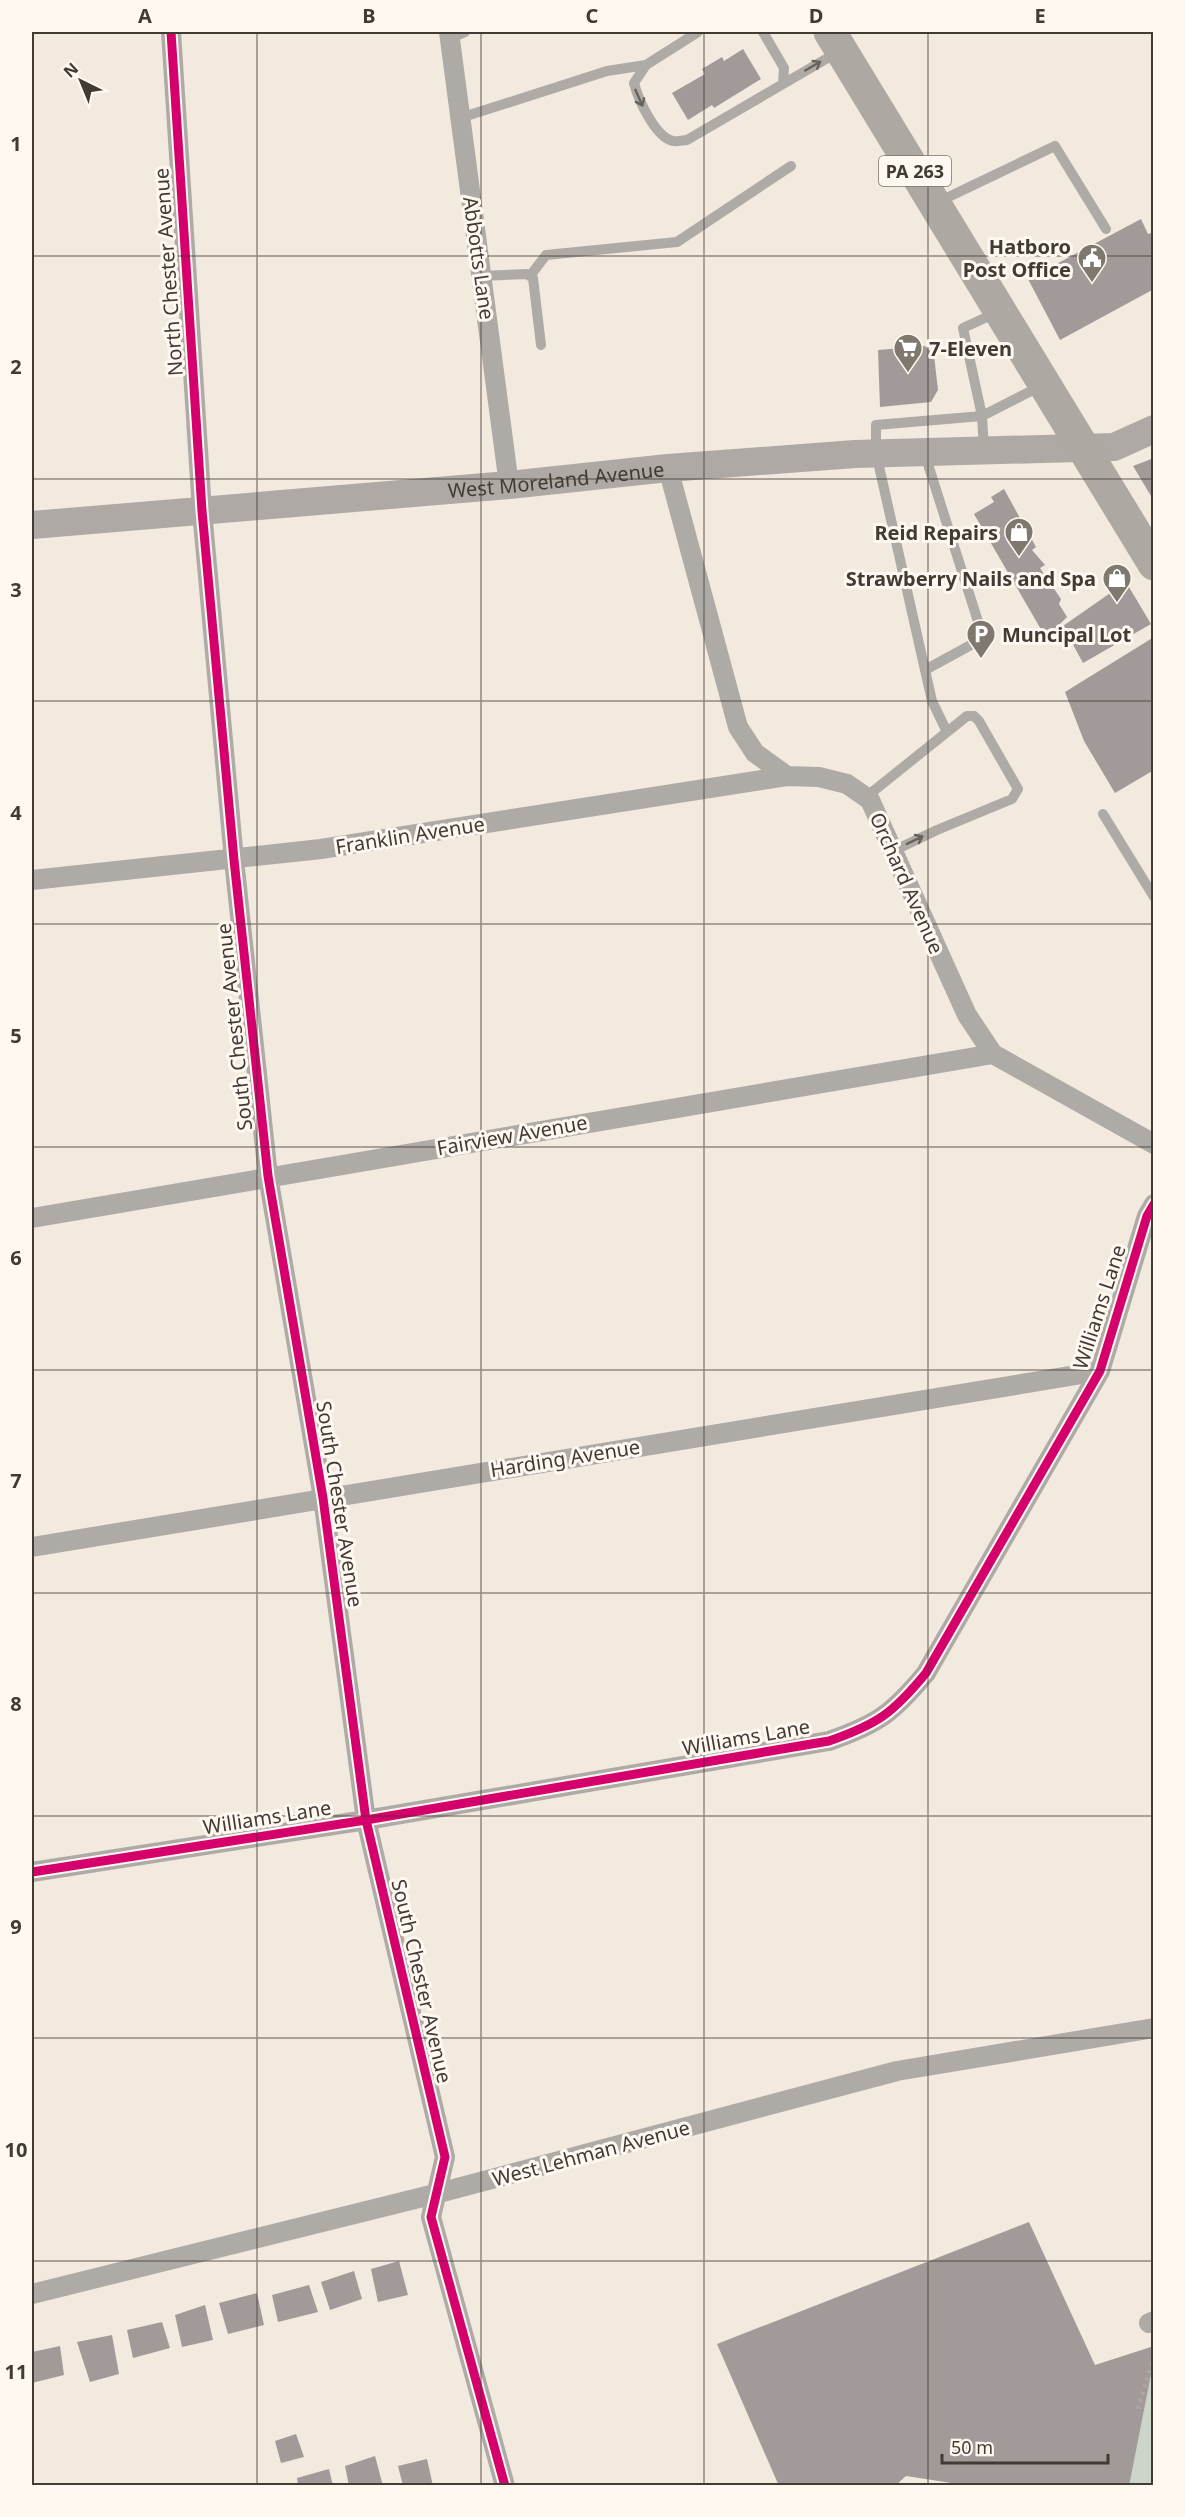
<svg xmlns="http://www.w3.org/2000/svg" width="1185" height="2517" font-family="'Noto Sans',sans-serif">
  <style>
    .green { fill: #cdd5cb }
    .building { fill: #a19a98 }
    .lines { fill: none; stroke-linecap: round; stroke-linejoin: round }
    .path { stroke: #aca8a4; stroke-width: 4; stroke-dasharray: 3 4.5; stroke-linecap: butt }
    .lane { stroke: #aeaaa6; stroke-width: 10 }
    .street { stroke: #aeaaa6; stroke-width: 20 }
    .secondary { stroke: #aea9a4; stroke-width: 28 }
    .highway { stroke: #ada8a1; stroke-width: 33 }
    .cycleway-casing { stroke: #fff8f1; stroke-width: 13 }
    .cycleway { stroke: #d6006c; stroke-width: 9 }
    .oneway { stroke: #67625b }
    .grid { fill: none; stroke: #413b33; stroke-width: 1.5; stroke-opacity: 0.55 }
    .labels { text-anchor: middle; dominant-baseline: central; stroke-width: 6; stroke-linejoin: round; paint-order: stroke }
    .shield { fill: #fff8f1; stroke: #7a746c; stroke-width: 1.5 }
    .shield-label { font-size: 18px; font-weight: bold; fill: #413b33 }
    .poi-label { font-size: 20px; font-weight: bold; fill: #413b33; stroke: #fff8f1; text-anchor: end }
    .street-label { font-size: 20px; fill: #413b33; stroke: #fff8f1 }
    .neatline { fill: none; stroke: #413b33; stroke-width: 2 }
    .grid-label { font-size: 20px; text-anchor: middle; font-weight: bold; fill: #413b33 }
  </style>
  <rect width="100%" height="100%" fill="#f2e9df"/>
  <path class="green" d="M1153,2356V2485L1125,2486Z"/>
  <path class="building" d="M743,49L761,79L714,108L712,105L688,120L672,93L705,74L702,69L722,57L724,61Z
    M1141,219L1148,234L1154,232V289L1060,340L1028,279Z
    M925,346L934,355L938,390L931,402L880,407L878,350Z
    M1154,458V501L1133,466Z
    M1004,489L1036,547L1032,550L1045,565L1040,568L1061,599L1059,604L1067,617L1046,638L974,514L994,502L991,497Z
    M1126,582L1151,624L1083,663L1063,626Z
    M1154,637V770L1115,793L1084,741L1065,692Z
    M1029,2222L1095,2365L1154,2346V2359L1129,2486H971L906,2476L895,2486H779L717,2344Z
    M399,2261L408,2295L378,2302L371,2269Z
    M354,2271L362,2299L330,2310L321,2282Z
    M309,2285L318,2312L278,2322L272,2295Z
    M257,2293L264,2325L228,2334L219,2303Z
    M205,2305L213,2340L182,2347L175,2315Z
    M162,2322L170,2348L133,2358L127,2330Z
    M112,2335L119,2374L90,2382L77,2342Z
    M60,2346L64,2375L32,2383V2352Z
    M296,2434L304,2457L281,2463L275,2441Z
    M375,2456L383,2486H349L345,2466Z
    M427,2459L433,2486H403L398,2466Z
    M329,2469L333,2486H298L297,2478Z"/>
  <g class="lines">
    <path class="path" d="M1138,2409L1154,2355"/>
    <path class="lane" d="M698,32L646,65L634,83C638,99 655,137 673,141C677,142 683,140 687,140L838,52
      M763,32L784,68L783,84
      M450,38L465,32
      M460,118L607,71L646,65
      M938,202L1055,146L1106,229
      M481,276L527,274L533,278L541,345
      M530,276L546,255L677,242L791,166
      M984,449L982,416L963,328L998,312
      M925,455L982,634L980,640L925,670
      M947,732L932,701L876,453V425L982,416L1043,385
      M866,797L967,716H974L979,721L1018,789L1012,799L937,830L893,851
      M1103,814L1154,897"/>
    <path class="street" d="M171,32L202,511L234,860L268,1176L323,1498L366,1820L445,2157L431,2217L505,2486
      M449,32L509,485
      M668,468L738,727L755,753L787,776L819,777L847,784L870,800L967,1015L993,1054L1154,1144
      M32,880L321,849L787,776
      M32,1218L993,1054
      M32,1547L1100,1371
      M32,1872L366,1820L829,1741C878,1724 893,1713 926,1673L1100,1371L1147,1216L1154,1204
      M32,2294L435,2194L897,2071L1154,2028
      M1149,2323L1154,2321"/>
    <path class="secondary" id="s1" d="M32,525L509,485L668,468L855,454L1114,447L1154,429"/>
    <path class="highway" d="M830,32L1154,564"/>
    <g class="cycleway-casing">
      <path id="cycleway" d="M171,32L202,511L234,860L268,1176L323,1498L366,1820L445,2157L431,2217L505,2486
        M32,1872L366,1820L829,1741C878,1724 893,1713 926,1673L1100,1371L1147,1216L1154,1204"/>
    </g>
    <use href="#cycleway" class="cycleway"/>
  </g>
  <defs><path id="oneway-shaft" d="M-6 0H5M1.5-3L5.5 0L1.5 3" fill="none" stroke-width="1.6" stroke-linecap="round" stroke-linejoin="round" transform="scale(1.5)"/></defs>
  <g class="oneway">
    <use href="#oneway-shaft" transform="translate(813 66) rotate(-30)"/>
    <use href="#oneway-shaft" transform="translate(639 98) rotate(66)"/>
    <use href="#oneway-shaft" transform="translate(915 840) rotate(-26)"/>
  </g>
  <path class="grid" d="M257,32V2486M481,32V2486M704,32V2486M928,32V2486M32,256H1154M32,479H1154M32,701H1154M32,924H1154M32,1147H1154M32,1370H1154M32,1593H1154M32,1816H1154M32,2038H1154M32,2261H1154"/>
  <defs>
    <g id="civic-pin" transform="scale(1.5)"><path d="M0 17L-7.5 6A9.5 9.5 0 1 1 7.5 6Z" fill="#7f786f" stroke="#fff8f1"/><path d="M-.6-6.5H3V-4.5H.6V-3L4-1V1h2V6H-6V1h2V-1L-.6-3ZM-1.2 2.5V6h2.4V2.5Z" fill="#fff"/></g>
    <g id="supermarket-pin" transform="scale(1.5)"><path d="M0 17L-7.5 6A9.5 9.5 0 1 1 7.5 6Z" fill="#7f786f" stroke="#fff8f1"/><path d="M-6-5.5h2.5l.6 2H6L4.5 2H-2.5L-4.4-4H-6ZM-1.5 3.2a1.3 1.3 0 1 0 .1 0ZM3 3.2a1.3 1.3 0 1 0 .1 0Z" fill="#fff"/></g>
    <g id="shop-pin" transform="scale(1.5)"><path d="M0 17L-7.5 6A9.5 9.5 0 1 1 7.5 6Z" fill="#7f786f" stroke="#fff8f1"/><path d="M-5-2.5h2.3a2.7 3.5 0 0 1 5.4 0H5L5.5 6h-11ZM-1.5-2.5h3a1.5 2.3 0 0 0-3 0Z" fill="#fff"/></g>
    <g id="parking-pin" transform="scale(1.5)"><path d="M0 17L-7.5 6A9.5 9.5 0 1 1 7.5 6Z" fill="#7f786f" stroke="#fff8f1"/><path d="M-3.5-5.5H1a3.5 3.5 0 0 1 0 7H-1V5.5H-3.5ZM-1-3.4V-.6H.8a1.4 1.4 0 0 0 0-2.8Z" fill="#fff"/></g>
  </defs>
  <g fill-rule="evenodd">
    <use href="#civic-pin" x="1092" y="258"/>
    <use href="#supermarket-pin" x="908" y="348"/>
    <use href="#shop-pin" x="1019" y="532"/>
    <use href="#shop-pin" x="1117" y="578"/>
    <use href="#parking-pin" x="981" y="634"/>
  </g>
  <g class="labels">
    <rect class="shield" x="879" y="156" width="72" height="30" rx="4.5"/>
    <g class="shield-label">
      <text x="915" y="171">PA 263</text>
    </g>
    <g class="poi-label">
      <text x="1071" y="246">Hatboro<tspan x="1071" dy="23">Post Office</tspan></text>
      <text x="929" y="348" text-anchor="start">7-Eleven</text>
      <text x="998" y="532">Reid Repairs</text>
      <text x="1096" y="578">Strawberry Nails and Spa</text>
      <text x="1002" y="634" text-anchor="start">Muncipal Lot</text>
    </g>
    <g class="street-label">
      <text transform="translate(479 258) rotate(82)">Abbotts Lane</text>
      <text transform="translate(168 272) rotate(-94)">North Chester Avenue</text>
      <text stroke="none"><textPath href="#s1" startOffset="526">West Moreland Avenue</textPath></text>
      <text transform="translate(410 835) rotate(-9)">Franklin Avenue</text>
      <text transform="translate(907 883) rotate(66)">Orchard Avenue</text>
      <text transform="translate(234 1027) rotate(-96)">South Chester Avenue</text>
      <text transform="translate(512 1135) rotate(-10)">Fairview Avenue</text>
      <text transform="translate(1099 1307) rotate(-72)">Williams Lane</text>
      <text transform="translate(565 1458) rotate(-9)">Harding Avenue</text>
      <text transform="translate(340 1504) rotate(81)">South Chester Avenue</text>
      <text transform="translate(746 1737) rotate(-10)">Williams Lane</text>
      <text transform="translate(267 1817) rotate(-9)">Williams Lane</text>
      <text transform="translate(422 1981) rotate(77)">South Chester Avenue</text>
      <text transform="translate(591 2153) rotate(-15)">West Lehman Avenue</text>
    </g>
  </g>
  <rect width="1185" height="2517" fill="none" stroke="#fff8f1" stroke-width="66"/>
  <g transform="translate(81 81) rotate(317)" stroke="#fff8f1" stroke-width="4.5" paint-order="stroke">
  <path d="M0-4.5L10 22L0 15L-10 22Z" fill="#413b33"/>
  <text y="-9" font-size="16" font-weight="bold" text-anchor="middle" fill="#413b33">N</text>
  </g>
  <path d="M942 2454v9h166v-9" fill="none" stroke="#413b33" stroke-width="3"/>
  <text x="951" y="2454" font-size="18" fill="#413b33" stroke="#fff8f1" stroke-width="4.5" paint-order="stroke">50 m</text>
  <rect x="33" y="33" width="1119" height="2451" class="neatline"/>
  <g class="grid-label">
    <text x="145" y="23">A</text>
    <text x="369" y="23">B</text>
    <text x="592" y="23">C</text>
    <text x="816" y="23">D</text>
    <text x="1040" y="23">E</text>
    <text x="16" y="151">1</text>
    <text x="16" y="374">2</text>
    <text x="16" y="597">3</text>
    <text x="16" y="820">4</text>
    <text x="16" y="1043">5</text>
    <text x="16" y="1265">6</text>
    <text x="16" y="1488">7</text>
    <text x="16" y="1711">8</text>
    <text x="16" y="1934">9</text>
    <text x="16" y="2157">10</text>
    <text x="16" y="2379">11</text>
  </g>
</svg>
